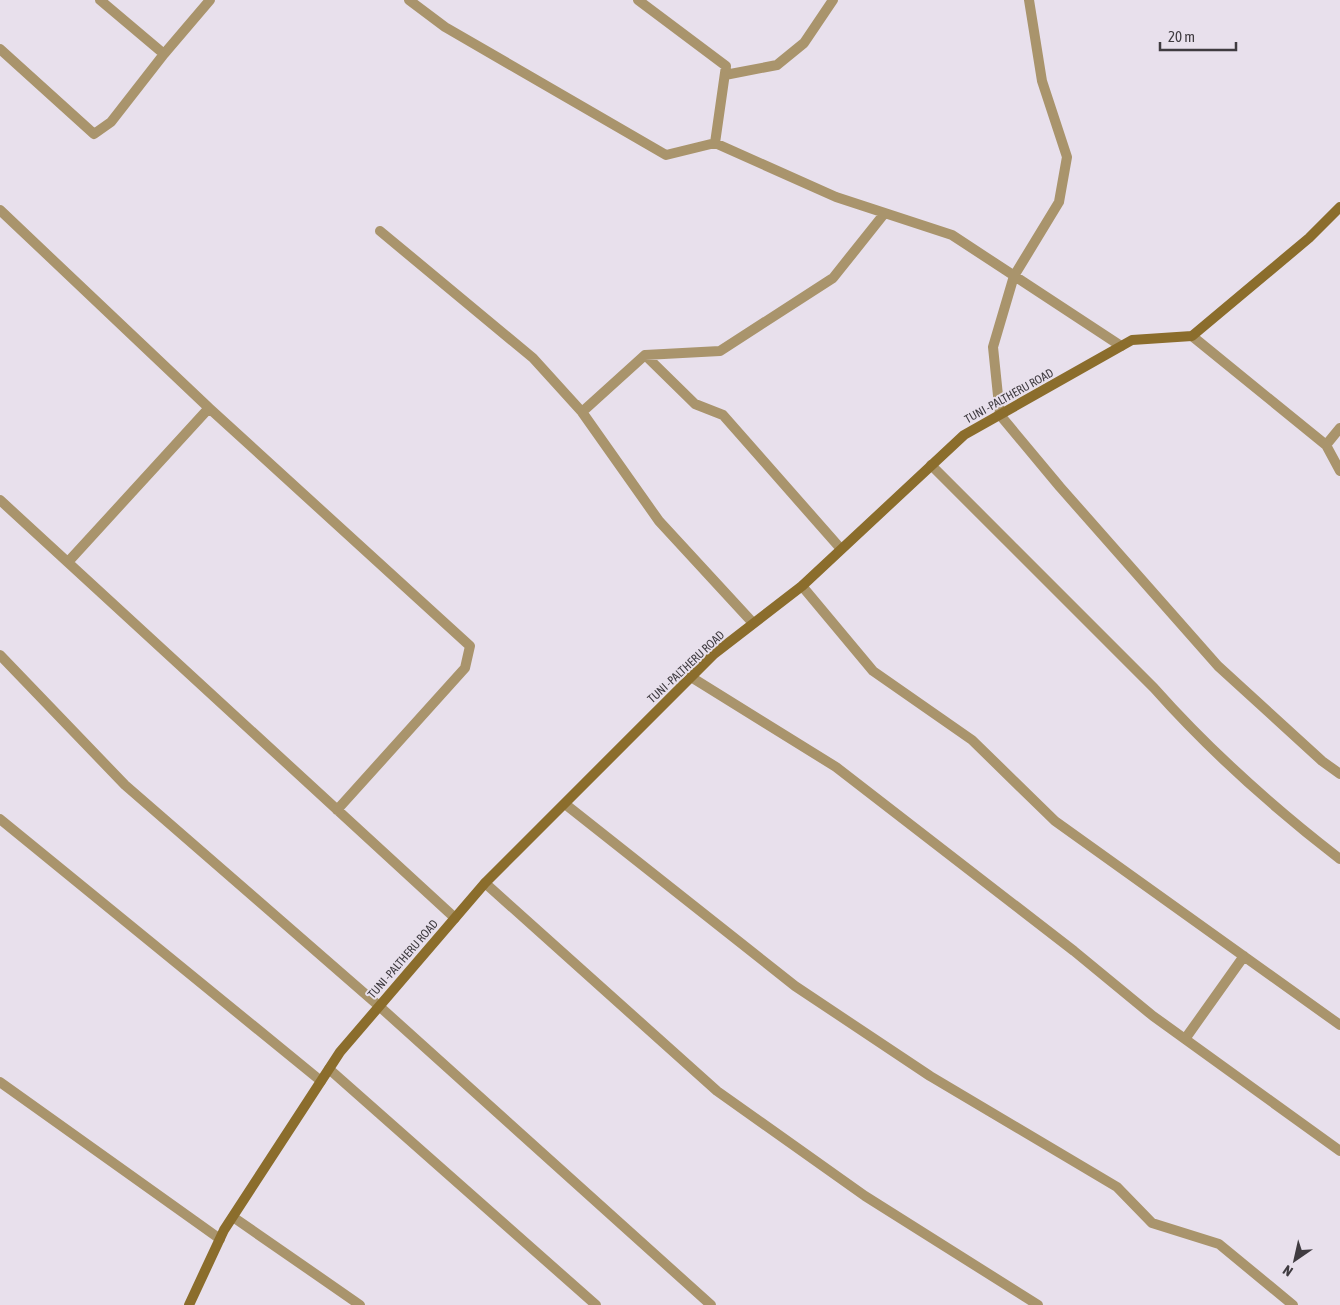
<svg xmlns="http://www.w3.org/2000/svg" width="1340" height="1305" font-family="'Asap Condensed',sans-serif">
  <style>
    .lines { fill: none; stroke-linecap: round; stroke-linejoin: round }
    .street { stroke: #a9946c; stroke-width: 10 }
    .secondary { stroke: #8b6d2c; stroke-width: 10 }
    .labels { text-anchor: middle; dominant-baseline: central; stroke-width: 4; stroke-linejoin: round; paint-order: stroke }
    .street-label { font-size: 12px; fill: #3f3b40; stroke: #e8e0ec }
  </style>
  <rect width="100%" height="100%" fill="#e8e0ec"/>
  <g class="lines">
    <path class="street" d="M409,0L445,27L666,155L715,143L726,66L638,0
      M1029,0L1042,81L1067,157L1059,202L1014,276L993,347L1000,415L1060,487L1218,666L1322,761L1340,774
      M0,49L94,134L111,122L164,54L100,0
      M164,54L210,0
      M725,75L777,65L804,43L833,0
      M715,143L836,197L952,235L1121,346
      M0,210L209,408L68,562
      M380,231L533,358L582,412L659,521L753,623
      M1192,336L1326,445L1340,471
      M645,355L695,404L723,415L841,549
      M209,408L470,646L465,668L337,810
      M582,412L645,355L720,351L833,278L884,214
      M1326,445L1340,428
      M931,465L1154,688C1210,751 1274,808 1340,859
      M0,500L455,918
      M802,586L873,671L972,740L1055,821L1340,1025
      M0,655L125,785L379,1006L711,1305
      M691,677L836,767L1074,951L1153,1016L1340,1151
      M565,804L795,986L930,1076L1117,1187L1152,1223L1219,1244L1293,1305
      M0,819L321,1081
      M485,883L717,1091L865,1196L1038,1305
      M1185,1039L1244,956
      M329,1069L596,1305
      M0,1082L220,1239
      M233,1217L360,1305"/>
    <path class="secondary" d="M189,1305L224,1230L340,1052L485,883L714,654L802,586L964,435L1132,340L1192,336L1309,238L1340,207"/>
  </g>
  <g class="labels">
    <g class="street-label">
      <text transform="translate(1009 396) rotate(-29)">TUNI -PALTHERU ROAD</text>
      <text transform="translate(686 667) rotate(-43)">TUNI -PALTHERU ROAD</text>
      <text transform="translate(403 959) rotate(-49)">TUNI -PALTHERU ROAD</text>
    </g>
  </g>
  <g transform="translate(1295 1260) rotate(214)" stroke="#e8e0ec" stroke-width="4" paint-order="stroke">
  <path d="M0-4L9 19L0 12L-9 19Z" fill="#3f3b40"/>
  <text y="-8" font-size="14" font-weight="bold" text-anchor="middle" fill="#3f3b40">N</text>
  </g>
  <path d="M1160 42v8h76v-8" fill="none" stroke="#3f3b40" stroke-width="2.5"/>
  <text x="1168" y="42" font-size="15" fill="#3f3b40" stroke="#e8e0ec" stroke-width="4" paint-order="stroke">20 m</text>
</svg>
